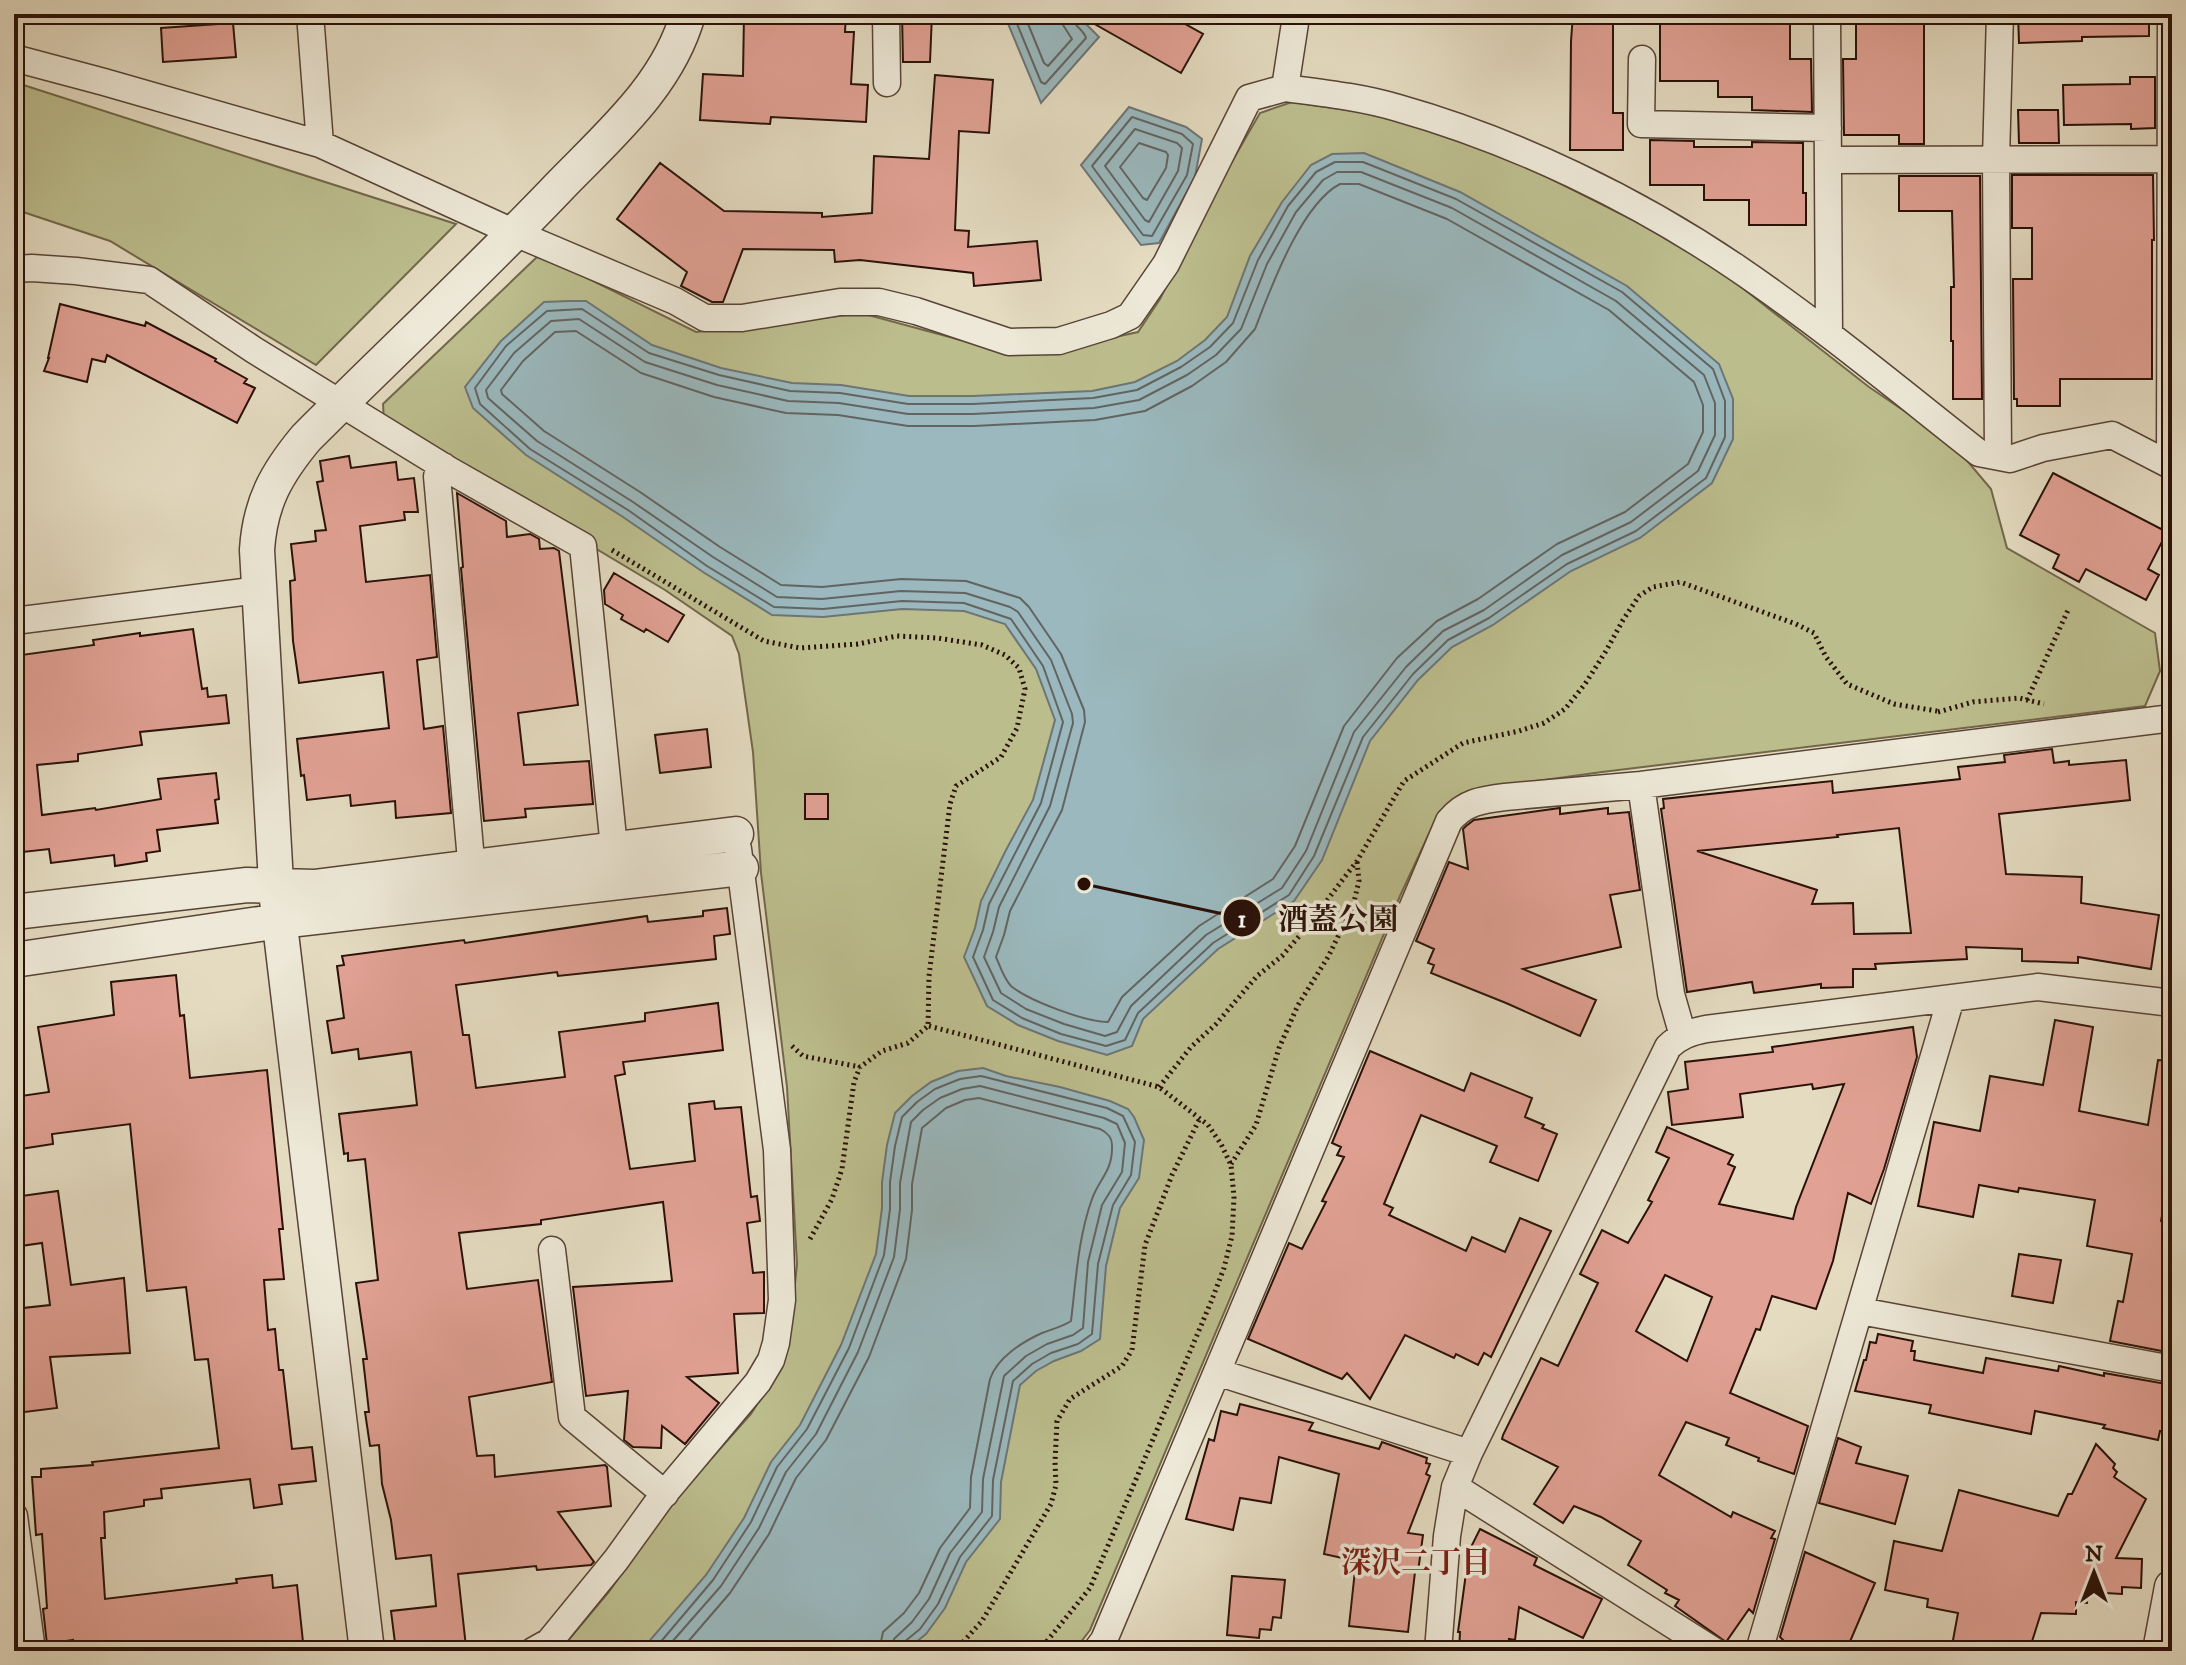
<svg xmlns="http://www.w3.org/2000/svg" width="2186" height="1665" font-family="'IM FELL DW Pica','Noto Serif JP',serif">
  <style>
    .green { fill: #bcbd8d; stroke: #73674a; stroke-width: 2 }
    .water { fill: #9ab8bd; stroke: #6d7575; stroke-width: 2 }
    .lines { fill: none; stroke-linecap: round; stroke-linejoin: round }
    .shore { stroke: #626462; stroke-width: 2 }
    .building { fill: #e1a194; stroke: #2a1108; stroke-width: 2; fill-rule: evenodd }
    .minor-casing { stroke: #584436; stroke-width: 29 }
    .tertiary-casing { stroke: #584436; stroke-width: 37 }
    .path { stroke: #2a1108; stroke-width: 5; stroke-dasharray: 2 4; stroke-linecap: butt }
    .minor { stroke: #ede8d7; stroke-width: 26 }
    .tertiary { stroke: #ede8d7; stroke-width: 34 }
    .labels { text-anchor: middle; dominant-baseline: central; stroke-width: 7; stroke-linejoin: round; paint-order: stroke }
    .neighbourhood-label { font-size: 30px; font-weight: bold; fill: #7a1f14; stroke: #ede8d7 }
    .leader { fill: none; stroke: #2a1108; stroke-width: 3 }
    .callout-dot { fill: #2a1108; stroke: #ede8d7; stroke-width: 3 }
    .mark-label { font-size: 24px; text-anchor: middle; font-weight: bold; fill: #fff }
    .callout-label { font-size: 30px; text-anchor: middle; font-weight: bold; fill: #2a1108; stroke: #ede8d7; stroke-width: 7; stroke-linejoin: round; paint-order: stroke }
  </style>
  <rect width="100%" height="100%" fill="#e4dbc1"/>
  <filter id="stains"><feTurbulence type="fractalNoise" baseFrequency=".0025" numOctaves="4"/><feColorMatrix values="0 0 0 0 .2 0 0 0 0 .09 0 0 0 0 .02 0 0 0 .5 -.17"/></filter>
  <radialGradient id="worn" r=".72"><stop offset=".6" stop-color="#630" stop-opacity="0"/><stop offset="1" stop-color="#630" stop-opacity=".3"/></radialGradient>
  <path class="green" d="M14,82L456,224L316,365L110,241L14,209Z
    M1292,102L1381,115L1513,160L1639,223L1722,272L1869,387L1953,444L1991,489L2007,548L2155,633L2160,671L2145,706L1602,772L1472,790L1439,812L1400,896L1090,1630L1074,1651H556L566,1643L608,1593L679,1495L751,1414L778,1371L791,1323L797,1264L787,1087L761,873L753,752L739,654L732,636L665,590L384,422L383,404L537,257L559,264L696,332L785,323L861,313L1012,354L1055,350L1138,332L1160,299L1219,184L1260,113Z"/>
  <path class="water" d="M1004,14H1076L1099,37L1041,103Z
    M1129,107L1186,127L1202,139L1195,177L1159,243L1141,245L1081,165Z
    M1364,153L1460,192L1627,286L1719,364L1733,399V439L1712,483L1640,538L1571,571L1493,625L1452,647L1418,680L1370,741L1322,860L1294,901L1218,949L1143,1019L1132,1046L1107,1055L1058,1041L1018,1025L987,1006L964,957L975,928L981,901L1006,850L1033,800L1055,720L1036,669L1005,624L964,611L902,609L823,617L772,615L703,572L623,517L526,455L473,408L465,387L501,341L544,302L569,301H586L652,345L721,368L792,383L841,385L909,396H973L1092,391L1135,382L1177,361L1205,340L1227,317L1250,256L1282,202L1311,165L1332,154Z
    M983,1068L1006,1076L1060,1087L1110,1101L1128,1109L1134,1117L1144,1140L1139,1178L1120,1208L1106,1266L1100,1339L1081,1351L1054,1361L1036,1371L1020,1385L1001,1482L1000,1519L966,1562L945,1608L926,1634L905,1651H643L651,1639L706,1575L744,1518L771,1462L800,1425L841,1345L876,1254L882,1208V1182L887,1145L895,1113L912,1096L931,1082L958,1071Z"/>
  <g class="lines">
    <path class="shore" d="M1013,14L1041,82L1045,84L1086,38C1084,29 1071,25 1071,14
      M1024,14L1044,63L1048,66L1072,39L1063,25L1061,14
      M1132,117L1182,134L1193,144L1187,175L1152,236L1143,235L1092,166Z
      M1135,129L1177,143L1182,148L1178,171L1149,222L1145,220L1105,166Z
      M1139,143L1166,152L1168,155L1166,168L1147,200L1143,198L1120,167Z
      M1335,162H1363L1456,199L1622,292L1713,369L1725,401V437L1706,478L1636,531L1567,564L1489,618L1448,640L1413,674L1363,737L1314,856L1289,895L1213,943L1138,1013L1125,1040L1106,1046L1061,1034L1022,1018L993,1000L973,957L983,930L989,904L1041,803L1063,722L1043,666L1011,619L964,603L902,601L823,609L774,607L707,566L628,510L530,449L480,404L475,388L506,346L547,311L582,309L649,353L719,375L790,391L840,393L908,404H973L1093,398L1137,390L1181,367L1210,347L1233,323L1258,260L1288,206L1316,172Z
      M1337,172H1361L1452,208L1616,301L1704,375L1715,403V435L1698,471L1631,522L1562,555L1484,610L1443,631L1406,667L1354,732L1306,851L1282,888L1206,935L1131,1006L1117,1032L1105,1036L1064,1024L1026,1009L1001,993L984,957L993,932L999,907L1050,806L1073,723L1072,714L1051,660L1018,612L1010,607L965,593L901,591L822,599L777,597L713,557L633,502L537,441L488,398L486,390L514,353L551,321L579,319L645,362L717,385L788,401L839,403L908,414H973L1094,408L1139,400L1187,375L1216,355L1241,329L1267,264L1296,212L1323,180Z
      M1340,184H1359L1447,219L1609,310L1694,382L1703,405V432L1688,464L1625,512L1557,544L1478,599L1437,621L1397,658L1344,726L1295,846L1273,879L1199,926L1122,997L1108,1022C1086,1022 1029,1001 1011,986C1004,979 1000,966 996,957L1004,935L1010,911L1062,810L1085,722L1084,710L1061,654L1029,607L1020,598L966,581L901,579L822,587L781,585L720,547L640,492L544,431L502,394L501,390L523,361L555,332L576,331L641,373L714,397L786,413L838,415L908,426H974L1095,420L1145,411L1192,386L1226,362L1255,329C1270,290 1301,204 1340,184Z
      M653,1651L713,1580L751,1522L777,1467L807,1429L849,1348L884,1255L890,1209V1182L895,1146L902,1117L917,1102L935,1089L960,1079L981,1076L1107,1108L1123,1116L1135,1142L1131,1175L1113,1205L1098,1264L1092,1334L1078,1344L1051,1353L1032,1364L1013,1381L993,1480L992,1516L960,1557L938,1604L920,1629L903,1643L901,1651
      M664,1651L721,1586L759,1528L786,1472L816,1434L858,1352L894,1257L900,1209V1183L911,1122L923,1110L940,1098L962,1089L980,1086L1104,1118L1117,1124L1125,1143L1122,1172L1102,1205L1088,1262L1083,1328L1073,1335L1047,1344L1026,1356L1004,1376L983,1479L982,1512L950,1553L929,1599L912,1622L894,1639L891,1651
      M680,1651L730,1593L769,1534L796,1478L826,1440L869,1357L906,1259L912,1210V1184L922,1128L946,1108L965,1100L979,1098L1100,1129C1108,1133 1113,1138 1112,1148C1112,1172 1099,1179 1092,1199C1078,1238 1076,1280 1071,1321C1062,1327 1052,1329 1042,1333C1022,1342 997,1358 990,1379L971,1477L970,1508L940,1548L919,1593L904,1613L883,1632L879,1651"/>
  </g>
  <path class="building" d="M744,14H846L845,32H854L851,84L868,85L866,122L771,117L770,124L700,120L703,74L743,76Z
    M902,14H932L930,62H903Z
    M1077,14H1167L1203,34L1181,73Z
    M1573,14H1613V113H1623V150H1570L1571,41Z
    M1660,14H1790V59H1811L1812,112L1752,110V97H1718V81H1660Z
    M1856,14H1924V144H1899V135H1844L1843,59H1856Z
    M2018,14H2149V36L2082,37V41L2019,43Z
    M233,23L236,57L163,62L161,28Z
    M935,75L993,80L989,133L959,131L955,230L969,231L968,247L1037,241L1041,280L974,286L973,273L860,260L835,262L834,250L743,249L723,302H712L681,286L687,272L617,219L660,163L724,211L822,213V217L872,213L874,156L929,159Z
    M2130,77H2155V128L2131,129V124L2064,125L2063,85L2130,84Z
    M2018,110H2058L2059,143H2019Z
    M1650,140L1694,141V147H1752V142L1803,143V193H1806V225H1749V200H1704V185H1650Z
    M2012,175H2153L2154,240H2152V379H2060V406H2017V399H2014L2013,279H2032V228H2012Z
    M1899,176H1980L1982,399H1953V341H1951V287H1954L1952,211H1899Z
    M60,304L145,326L146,322L216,359L215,361L247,379L244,383L255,388L237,423L107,355L105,362L92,359L87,382L44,371L49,358H48Z
    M349,456L351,468L396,462L398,480L414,478L418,512H404L405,520L360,526L366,582L430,575L437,657L417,660L424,729L443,726L451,813L396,818L395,801L351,806L350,795L307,800L304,775L301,776L297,739L389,728L383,672L299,683L293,641L290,581L295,580L291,544L316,541L315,531L326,530L317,482L323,481L320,461Z
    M2053,473L2167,532L2148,569L2159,575L2146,600L2086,569L2079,582L2053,568L2059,555L2020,535Z
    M457,493L506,521L507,537L530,534L539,539L540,549L554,548L559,551L578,705L518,713L524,765L589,761L593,804L525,809L526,817L484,821L461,568L463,567Z
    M614,573L684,615L668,642L646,629L644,632L621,619L623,615L605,604L604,590Z
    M193,629L202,689L207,688L208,697L226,695L229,723L140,732L142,745L78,754V761L37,765L42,815L95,808L96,810L161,799L158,779L216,773L219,799L215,800L218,823L157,830L160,851L146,853L147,861L115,866L114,855L51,863L49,849L14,853V656L94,645L93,640L140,633V636Z
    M707,729L711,767L660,773L655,735Z
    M2052,749L2054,763L2069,761V765L2126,760L2130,800L1999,814L2006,874L2082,877L2081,903L2159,915L2151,969L2078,957V963L2022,961V949L1966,947L1967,959L1875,964L1876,969H1853V987L1821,988V984L1754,993L1752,982L1687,992L1661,809L1664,808L1663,799L1832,781L1833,793L1960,779L1958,767L2005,762L2004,755ZM1899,828L1911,933L1854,934L1853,903L1812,904L1817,890L1697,851L1838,837L1837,835Z
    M805,794H828V819H805Z
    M1560,808V814L1608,808V814L1629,812L1640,890L1610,895L1621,947L1523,969L1596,1000L1580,1036L1506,1003L1431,973L1434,965L1428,963L1434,949L1416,941L1449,862L1468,869L1463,829L1466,826L1474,820Z
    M727,908L730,934L714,936L716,959L558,976L557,972L456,985L463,1035H469L476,1088L565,1077L559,1032L645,1021V1013L718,1003L723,1050L623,1062L625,1074L615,1076L630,1169L695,1161L689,1104L714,1101L715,1109L741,1107L751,1197L757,1196L760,1221L747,1223L753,1273L764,1272V1313L734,1314L738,1373L687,1377L719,1403L685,1444L662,1426L661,1448L633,1447L624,1440L628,1391L586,1396L573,1287L672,1281L663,1202L541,1220V1224L459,1233L467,1289L538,1280L552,1382L469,1397L477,1456L494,1455L495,1477L605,1465L607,1467L611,1506L558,1512L594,1562L591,1565L537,1570L536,1566L458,1574L466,1647L434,1651H396L391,1611L436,1606L431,1555L396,1559L391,1520L382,1484L379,1445L370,1446L365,1412H369L363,1359H367L356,1283L378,1280L365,1159L348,1161V1153L344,1154L339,1114L417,1105L411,1052L359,1059L358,1049L332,1053L327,1021L344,1018L337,966L344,965L342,956L464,940L465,943L647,916L648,922L703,916V911Z
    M176,975L180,1016L184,1015L190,1078L267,1070L283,1229H279L284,1279L264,1280L268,1330L275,1329L279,1370H283L292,1449L312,1447L316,1481L279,1485L282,1504L254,1508L250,1479L161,1489L162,1498L144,1500V1506L104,1512L105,1538H101L105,1599L237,1583L236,1579L272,1575L273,1588L297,1585L303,1642L270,1645L271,1651H74L73,1640L47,1644L43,1609L47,1608L42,1534L36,1535L32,1477H41V1469L93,1465L92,1462L219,1448L208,1359L195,1360L186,1287L147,1291L130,1124L52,1134L53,1144L14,1150V1097L49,1092L38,1027L114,1015L111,982Z
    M2055,1020L2093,1027L2079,1111L2148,1125L2158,1060L2172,1061V1167L2161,1221L2172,1223V1353L2110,1341L2118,1301L2123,1302L2132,1254L2087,1246L2095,1200L2019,1188L2018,1192L1979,1185L1973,1217L1918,1206L1934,1122L1980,1131L1990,1076L2043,1085Z
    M1913,1027L1917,1057L1884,1169L1871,1204L1848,1193L1833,1261L1816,1309L1772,1296L1760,1330L1756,1329L1730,1393L1808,1426L1794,1474L1758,1461L1759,1458L1726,1445L1729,1438L1686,1422L1659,1475L1731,1517L1733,1512L1775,1531L1771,1538L1775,1539L1753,1613L1749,1609L1726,1642L1675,1606L1679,1600L1665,1593L1667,1590L1628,1565L1641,1541L1601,1517L1574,1506L1563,1523L1534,1504L1558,1467L1502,1439L1503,1435L1541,1358L1558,1366L1598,1283L1580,1274L1602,1230L1628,1243L1652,1202L1648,1200L1669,1158L1656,1152L1667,1127L1733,1155L1728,1164L1735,1167L1719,1204L1793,1219L1796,1207L1844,1084L1813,1089L1812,1084L1740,1094L1743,1117L1672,1125L1668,1092L1688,1089L1685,1062L1773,1052L1772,1047ZM1665,1275L1712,1297L1687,1361L1636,1331Z
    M1370,1051L1464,1091L1471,1073L1532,1098L1525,1117L1544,1125L1542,1128L1557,1134L1538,1181L1490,1162L1497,1146L1421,1115L1384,1204L1393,1208L1389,1215L1466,1251L1472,1237L1505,1252L1520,1218L1551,1231L1491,1357L1484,1353L1478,1365L1456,1354L1454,1358L1405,1335L1370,1399L1347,1373L1342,1379L1248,1339L1289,1243L1302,1249L1326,1202L1322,1201L1344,1157L1337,1155L1341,1147L1332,1143Z
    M58,1191L71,1285L124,1278L130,1353L50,1357L57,1408L17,1413L14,1394V1309L50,1305L42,1243L14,1247V1197Z
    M2019,1254L2061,1260L2053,1303L2012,1296Z
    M1878,1334L1913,1341L1911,1351H1915L1914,1360L1983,1373L1986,1358L2058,1371L2059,1366L2104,1376V1373L2172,1385V1401L2165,1432L2160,1431L2158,1440L2103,1428L2105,1425L2035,1411L2031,1434L1929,1413L1931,1405L1855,1391L1864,1360H1866L1870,1342L1876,1343Z
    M1240,1404L1313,1423L1309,1430L1379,1449L1382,1442L1427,1458L1426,1463L1430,1464L1426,1474L1430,1476L1408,1533L1423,1535L1418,1572H1415L1408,1632L1349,1626L1356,1561L1324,1554L1339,1474L1279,1457L1271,1503L1240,1498L1233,1530L1186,1519L1209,1439L1214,1441L1221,1411L1237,1415Z
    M1838,1438L1861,1447L1856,1463L1908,1476L1895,1524L1819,1503Z
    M2096,1444L2115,1464L2113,1468L2117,1472L2114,1477L2146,1499L2116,1558L2142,1559L2141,1588L2122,1587V1594L2088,1592L2087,1603L2076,1602V1614L2041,1613L2029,1651H1951L1958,1613L1927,1607L1928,1599L1885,1590L1894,1541L1942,1551L1959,1490L2058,1516L2068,1494H2072Z
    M1480,1529L1537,1558L1534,1565L1602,1599L1583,1638L1519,1607L1515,1640L1509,1639L1508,1651H1459L1460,1632H1458L1469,1551Z
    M1805,1552L1875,1583L1846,1651H1794L1780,1637Z
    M1232,1576L1285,1580L1281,1618L1273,1617L1271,1630L1260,1629L1259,1638L1227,1635Z"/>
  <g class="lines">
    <g class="minor-casing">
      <path id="minor" d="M310,14L320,144
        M886,14L887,83
        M1294,14L1295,23L1285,88C1323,93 1361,97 1398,108C1515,141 1637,200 1737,268C1821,325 1899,390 1979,453L2010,459L2043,448L2112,435L2172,466
        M1827,14L1829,334
        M14,58L104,82L320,144L515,233L675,301L705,318H742L840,302H879L916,311L1009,342L1059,341L1111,325L1130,316L1166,264L1249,98L1285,88
        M1642,59L1641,124L1828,128
        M1828,160L2172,159
        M14,269L32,268L76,271L149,280L254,350L449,470L583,546L616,867
        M1998,456L1996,159L2000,14
        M2170,465L2171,14
        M443,466L437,476L473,883
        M14,621L259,590
        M1641,785L1671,994L1683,1036
        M552,1250L572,1417L665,1494
        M1860,1311L2172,1369
        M1217,1372L1469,1453
        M1455,1487L1714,1651
        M14,1516L32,1651
        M533,1651L549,1642L616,1560L660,1499L758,1382L771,1360L776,1343L782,1300L777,1150L738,849
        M1096,1651L1104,1640L1449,821C1465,802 1481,800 1505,797L1641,785L2172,718
        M1438,1651L1447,1536L1452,1505L1455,1487L1469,1453L1668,1047C1679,1036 1691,1032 1706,1029L2038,987L2172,1003
        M1759,1651L1951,998"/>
    </g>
    <g class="tertiary-casing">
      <path id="tertiary" d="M14,912L247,885L314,887L736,834
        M14,960L280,921L741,868
        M367,1651L277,900L257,550C260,503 276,474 306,438C390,354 476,274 558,188C608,136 668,86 688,14
        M2160,1651L2172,1587"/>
    </g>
    <path class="path" d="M612,550L764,641L800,648L858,644L897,636L937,638L982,645L1005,655L1019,668L1025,689L1017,728L1001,757L956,786L950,804L929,976L928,1026L908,1043L882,1051L860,1067L854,1082L842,1169L832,1199L810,1239
      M2027,700L2069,608
      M1938,712L1973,702L2019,698L2044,704
      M929,1026L1159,1087L1208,1125L1221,1144L1231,1165L1234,1197L1232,1236L1224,1268L1211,1302L1090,1588L1039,1651
      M792,1046L803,1056L860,1067
      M1159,1087L1191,1047L1216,1024L1257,976L1282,956L1302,933L1357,861L1404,781L1463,743L1519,731L1544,723L1565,709L1585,684L1606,651L1623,620L1639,596L1653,587L1680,582L1796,624L1814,633L1826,657L1847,684L1894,704L1937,711
      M1231,1164L1256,1125L1279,1048L1298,1005L1328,957L1353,906L1359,881L1357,861
      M955,1651L982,1621L1051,1504L1056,1485L1055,1462L1057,1421L1070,1399L1122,1366L1132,1350L1145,1245L1172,1175L1200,1118"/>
    <use href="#minor" class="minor"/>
    <use href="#tertiary" class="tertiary"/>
  </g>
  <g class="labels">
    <g class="neighbourhood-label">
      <text x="1416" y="1563">深沢二丁目</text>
    </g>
  </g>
  <path class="leader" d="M1084 884L1242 918"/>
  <g class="callout-dot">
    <circle cx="1084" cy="884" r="8"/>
    <circle cx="1242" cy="918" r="20"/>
  </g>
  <g class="mark-label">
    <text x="1242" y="927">1</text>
  </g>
  <g class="callout-label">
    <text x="1338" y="929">酒蓋公園</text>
  </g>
  <rect width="2186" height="1665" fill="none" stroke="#e4dbc1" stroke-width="48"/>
  <rect x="16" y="16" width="2154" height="1633" fill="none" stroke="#2a1108" stroke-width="4"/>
  <rect x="24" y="24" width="2138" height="1617" fill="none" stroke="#2a1108" stroke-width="2"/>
  <g transform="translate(2094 1573)" stroke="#ede8d7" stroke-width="6" paint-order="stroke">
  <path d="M0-6L14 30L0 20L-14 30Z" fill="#2a1108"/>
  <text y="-12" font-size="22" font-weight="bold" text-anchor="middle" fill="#2a1108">N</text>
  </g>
  <rect width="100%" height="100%" filter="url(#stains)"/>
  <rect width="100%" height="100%" fill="url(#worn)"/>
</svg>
